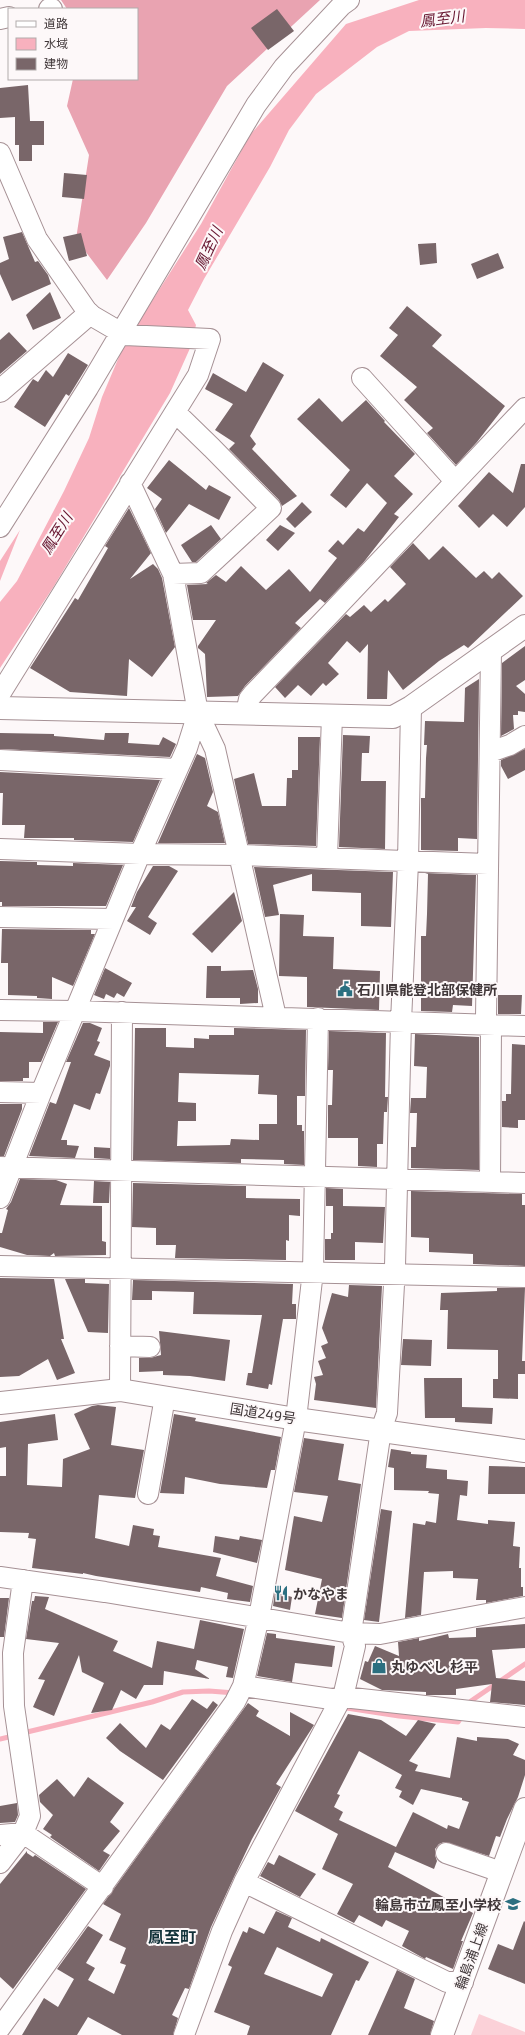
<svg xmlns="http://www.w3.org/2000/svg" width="525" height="2035" font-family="'Exo 2','Noto Sans JP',sans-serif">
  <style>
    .green { fill: #fbd1d8 }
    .forest { fill: #e9a3b1 }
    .water { fill: #f8b1be }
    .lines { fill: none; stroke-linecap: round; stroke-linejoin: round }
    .stream { stroke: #f8b1be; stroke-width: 5 }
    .building { fill: #796669; fill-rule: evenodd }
    .street-casing { stroke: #a69195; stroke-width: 22 }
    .secondary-casing { stroke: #a69195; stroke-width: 24 }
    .primary-casing { stroke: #a69195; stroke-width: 24 }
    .highway-casing { stroke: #a69195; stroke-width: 24 }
    .street { stroke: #fff; stroke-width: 20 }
    .secondary { stroke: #fff; stroke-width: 22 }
    .primary { stroke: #fff; stroke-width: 22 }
    .highway { stroke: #fff; stroke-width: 22 }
    .labels { text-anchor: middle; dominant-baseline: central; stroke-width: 4; stroke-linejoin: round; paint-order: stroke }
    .poi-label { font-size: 14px; font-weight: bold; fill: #403739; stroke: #fdf8f9; text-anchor: start }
    .street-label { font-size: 14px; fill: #403739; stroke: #fdf8f9 }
    .water-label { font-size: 15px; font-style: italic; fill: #671630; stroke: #fdf8f9 }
    .quarter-label { font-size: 16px; font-weight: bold; fill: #113139; stroke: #fdf8f9 }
  </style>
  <rect width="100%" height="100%" fill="#fdf8f9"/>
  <path class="green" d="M479,2014L525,2032V2035H471Z"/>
  <path class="forest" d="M61,0H320L227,86L146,223L107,280L76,239L89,155L67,106L73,79H137V9H67Z"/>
  <path class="water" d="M419,0H525V29L486,28L409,31L377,47L316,94L289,130L270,167L204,279L188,310L196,325L191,346L170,393L54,586L0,668V602L17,581L64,491L89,438L102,397L124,345L201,224L250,135L346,24Z
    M20,530L0,581V561Z"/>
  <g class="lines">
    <path class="stream" d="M468,1705L471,1701L525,1664
      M340,1707L399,1716L458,1722L462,1716
      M23,1733L152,1702L183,1692L209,1691L235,1693
      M0,1739L13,1736"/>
  </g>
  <path class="building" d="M277,9L294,31L268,50L251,28Z
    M28,85L30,121H44V145H32V161H19V145H15V117L0,118V88Z
    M64,173L87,175L84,199L62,197Z
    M22,232L35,262L38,261L48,275L51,284L12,301L0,274V263L9,259L3,237Z
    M81,233L87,256L69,261L63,237Z
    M436,243L437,263L420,265L418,244Z
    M498,253L504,268L477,279L471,264Z
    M50,292L61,318L33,330L26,315Z
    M407,306L442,335L432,346L505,406L477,442L456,465L427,433L433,428L404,400L417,387L380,356L398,335L389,328Z
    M9,332L27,351L0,374V340Z
    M68,353L88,365L69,396L66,394L45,427L14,407L33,379L38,382L46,370L53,377Z
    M263,362L284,375L250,436L256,444L252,449L297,496L282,506L279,500L229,449L235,443L215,430L233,404L205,389L213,373L246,392Z
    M319,398L342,422L366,400L385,421L384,422L415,454L394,476L413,494L394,514L399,517L363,563L325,603L320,599L295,623L301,628L245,686L238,696L207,697L205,654L198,648V646L216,620H193L187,585L208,584L206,583L216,575L226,582L241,566L266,590L289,569L310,592L337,558L328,551L338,540L343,545L358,528L364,532L387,503L367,483L346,508L330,495L350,470L297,419Z
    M169,460L206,490L209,485L231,497L219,520L189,504L166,533L155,509L162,499L147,488Z
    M521,464H525V507L507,527L493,514L479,528L458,506L489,472L513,493Z
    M302,502L312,512L295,528L286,519Z
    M129,508L151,553L130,579L153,564L158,569L162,578L175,647L152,677L129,659L127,696L70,692L30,668L75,598L78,600L108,548L105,546Z
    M211,525L221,539L196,562H192L181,545Z
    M280,525L295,533L278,551L266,540Z
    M413,543L429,560L443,546L476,578L484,571L492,579L499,572L523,596L468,648L464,645L439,661L403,690L388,670L387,699H367L368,644L360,653L347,641L328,663L339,674L326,686L323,683L311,696L298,685L285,698L275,687L346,614L350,617L364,605L371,612L385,599L388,602L406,584L390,567Z
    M525,646V680L516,686L525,694V712L518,711V715H513L514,729L501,736L502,663Z
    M479,679L477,839L458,838V851L421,850V798H425L426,758L427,745H424L425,721L464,722L465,688Z
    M0,733L54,734V736L104,740L105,733H129L128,743L159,745L163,737L176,744L170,757L0,749Z
    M343,735L370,736L369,753H362L361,781H386L385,849L339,847Z
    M298,737H320L316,846L248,844L234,779L254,773L262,806H286L287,778H292V770H298Z
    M525,749V770L508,779L501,766V760Z
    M197,754L205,758L213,792L207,806L218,812L225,843H158Z
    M0,772L160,780L133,842L74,840V838H24L25,825H2L3,793H0Z
    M0,861L37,862V865L73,866V863L123,865L106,906H2V902H0Z
    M153,866H169L178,871L148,917L157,923L150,935L127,921L136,907H131L137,892Z
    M254,867L393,872L391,927L361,926V893L312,891V874L273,885L279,915L265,917Z
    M425,873L476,875L472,1006L453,1005L452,1012L421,1011V936H426L427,914L428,874Z
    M234,892L242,921L212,953L192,934Z
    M280,914L304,915L303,936L334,937L333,969L380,971L379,1010L307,1007V977L279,976Z
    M2,929L91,930V934H95L73,986L52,977V999L37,998V996L8,995V963H1Z
    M207,966H221V971L253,970L258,989V1003L240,1004V998H206Z
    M105,968L132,983L124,997L117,993L114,998L106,994L104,999L94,995Z
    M498,995H522L521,1014H498Z
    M43,1022H58L41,1062H29V1078H23V1081H0V1032L43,1033Z
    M83,1023H90L102,1028L97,1041L100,1042L94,1055L110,1061V1066L100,1094L96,1093L90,1110L74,1104L61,1140H67V1145L79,1146L75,1158L29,1156L50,1102L56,1104L71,1062H66Z
    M135,1028H166V1047L194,1048V1038L209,1039V1035H234V1028L306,1030L305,1096H297V1125H302V1131H304V1165L284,1164V1160L241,1159V1163L133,1160ZM179,1073L259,1075L258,1094L277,1095V1124H259V1140L231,1139L230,1145L177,1146L178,1121H196V1103L178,1102Z
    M329,1031L386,1033L385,1097H388L387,1112H384L383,1144H377V1167L358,1166V1138H328V1105H332L333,1070H328Z
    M415,1034L479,1037V1170L411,1168V1147H416L417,1113H410L411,1098H426L427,1067L414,1066Z
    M512,1044L525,1045V1120H518V1128L502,1127V1101H506V1094H511Z
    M0,1104H22V1109L4,1156H0Z
    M94,1147L110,1148V1159L94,1158Z
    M20,1179L56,1180L67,1184L60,1205L102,1206V1241L106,1242V1255L55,1256L54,1253L50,1256L27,1255L0,1247V1233H2L8,1210L6,1209L11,1202Z
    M94,1181L110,1182L109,1203H93Z
    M133,1183L246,1186V1198L300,1199V1216L289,1215V1241L286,1240V1260L175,1258L176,1245H156V1228L132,1227Z
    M326,1188L343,1189V1206L385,1207L383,1243L355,1242V1260H325V1239H331V1233H333V1206H326Z
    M411,1191L522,1194V1205H525V1266L473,1264V1254L429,1252V1238L411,1237Z
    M0,1278L54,1279L64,1339H61L75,1373L57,1380L48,1359L19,1376L0,1377Z
    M65,1279H85V1283L109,1284L108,1333L88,1332Z
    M133,1280L293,1284L292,1304H296V1319H283L272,1385L269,1384L268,1389L246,1385L248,1373H252L262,1315L193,1314L194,1292L152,1291V1300H132Z
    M349,1285L382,1286L376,1408L314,1400L316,1384L314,1377L323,1375L318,1361L326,1358L321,1346L328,1343L322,1328L332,1293L348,1297Z
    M497,1288H525L522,1361H525V1374H518V1399L493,1398V1379H498V1350L447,1349L448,1310H440L441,1293L497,1291Z
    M159,1331L230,1340L225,1381L190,1376L163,1375V1371L139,1372V1358H150L161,1355Z
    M403,1339L432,1340L431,1366L401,1365Z
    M424,1378H462V1407L493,1408L492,1424L455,1422V1418H425Z
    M98,1405L116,1407L111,1445L144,1450L135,1498L99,1495L95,1538L129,1546L133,1525L154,1529L153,1535L160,1536L158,1547L221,1558L216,1576L253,1586L250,1602L227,1599L228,1593L201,1587L200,1592L96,1576L83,1573V1574L32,1568L36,1539L28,1538L29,1533L0,1532V1476H6V1447L0,1448V1422L55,1414L58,1440L28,1444L27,1485L62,1487L63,1459L90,1449L74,1414L92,1406Z
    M174,1414L196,1418L195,1421L281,1437L275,1470H271L267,1488L220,1484L185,1477L184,1494L160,1493Z
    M304,1438L344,1444L338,1480L361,1484L342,1618L315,1614L322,1579L285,1570L294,1516L322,1522L328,1496L294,1492Z
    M391,1449L411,1452V1454L427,1455L426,1468L447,1470V1479L468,1481L467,1496L460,1495L457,1520L488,1524V1520L515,1522L513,1546L520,1547L519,1568H521V1587H523V1596L486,1603V1600H476L478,1579L453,1578V1571L424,1572L421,1615L405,1618L413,1523L425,1525L426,1521L436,1523L439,1494L428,1493L429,1491L394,1490V1468L388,1467Z
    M489,1466L525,1467V1494H488Z
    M381,1509L392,1511L379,1622L364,1620Z
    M215,1536L239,1540L240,1536L262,1540L257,1563L213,1552Z
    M275,1592L292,1597L290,1610L273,1606Z
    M35,1596L49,1597L45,1609L118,1641L113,1651L152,1668L157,1641L194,1649L200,1620L244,1629L233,1678L226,1677L228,1667L197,1660L195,1669L210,1679L164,1671L163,1685H144L136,1699L121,1690L112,1710L91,1713L104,1683L82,1672L79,1655L54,1716L33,1707L45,1680L38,1679L59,1643L26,1639L32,1601H34Z
    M0,1598H9L4,1637H0Z
    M525,1624V1648L492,1650L496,1678L525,1681V1705L490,1702L492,1684L456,1689V1695H426V1692L382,1690L360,1679L365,1661L368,1662L375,1646L399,1656L398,1642L419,1638V1641L448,1634L449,1638L476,1637V1628Z
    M267,1633L276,1634V1638L335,1646L332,1667L295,1663L292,1682L257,1676Z
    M192,1699L207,1709L213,1701L218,1705L163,1780L120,1751L106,1738L120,1723L146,1748L161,1724L170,1730Z
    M248,1703L259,1711L256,1716L290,1736V1712L314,1725L276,1784L281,1787L252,1839L234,1877L211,1927L189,1989L185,1988L172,2015L178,2018L173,2035H122L88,2017L77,2035H22L44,1998L58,2007L74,1979L57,1969L88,1926L103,1935L86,1963L95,1968L88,1980L114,1994L126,1965L120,1963L126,1948L109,1940L121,1914L103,1904Z
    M348,1714L381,1720L406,1736L418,1720L436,1724L409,1761L418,1765L415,1771L450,1778L457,1737L477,1741V1737L508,1739L519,1744L513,1755L525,1760V1775L518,1797L507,1819L500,1837L496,1836L489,1856L444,1842L439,1844L435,1849V1855L437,1861L434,1869L395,1852L388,1867L473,1913L461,1941H463L453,1969L426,1957L425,1959L402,1946L409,1931L386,1920L382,1927L359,1915L354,1923L337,1914L353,1884L322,1869L338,1834L295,1811ZM359,1751L402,1775L395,1788L402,1791L399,1797L413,1805L421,1789L462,1798V1800L469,1802L459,1829L448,1825L447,1829L413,1812L396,1847L339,1820L343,1812L334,1807L340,1795L337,1794Z
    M88,1777L124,1803L110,1822L120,1831L103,1851L110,1855L99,1871L50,1837L52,1835L43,1829L53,1815L40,1802L39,1795L57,1779L74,1797Z
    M17,1803L18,1815L15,1822L0,1823V1806Z
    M27,1851V1853L33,1857L35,1855L86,1889L13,1989L0,1977V1884Z
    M279,1855L316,1874L300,1897L260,1876L268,1862L274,1865Z
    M276,1911L292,1918L288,1927L320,1942L321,1938L369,1962L359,1981L356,1980L331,2035H247L250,2026L214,2012L232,1967L228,1965L243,1931L247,1933L249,1927L264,1934ZM277,1947L333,1974L322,1997L264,1974Z
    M524,1921L525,1922V1984L488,1969L498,1944L513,1950Z
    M397,1970L415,1979L404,2008L434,2021L430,2035H368Z"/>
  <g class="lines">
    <g class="street-casing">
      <path id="street" d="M49,9H52
        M0,19L9,17
        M0,153L37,239L89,314L125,335L210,339L198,375L0,694
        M362,378L455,481
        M130,483L173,574L198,713L215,749L276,1017
        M0,527L88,388L256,105L284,67L342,5L349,0
        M173,574L201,573L271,508L212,448L175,412
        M246,713L249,699L253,694L330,614L525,408
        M490,752L510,745L525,736
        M0,760L177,769
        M0,849L140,854L240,855L488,864
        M327,858L332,716
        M0,917L113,919
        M0,1010L75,1011L525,1026
        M0,1092L41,1093
        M0,1167L525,1183
        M490,1182L491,1026L486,1018L491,650
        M0,1198L41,1093L140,854L187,748L198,713
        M0,1266L525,1277
        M120,1346L150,1347
        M120,1390L122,1012
        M148,1494L165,1397
        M0,1577L105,1592L351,1633L380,1634L525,1607
        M243,1686L331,1699L343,1697L525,1717
        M0,1835L23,1833L103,1887
        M446,1853L501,1872
        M0,1863L23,1833L30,1816L14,1706L13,1653L23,1580
        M244,1882L447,1982H463
        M0,2028L235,1702L243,1686L259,1617L296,1419L313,1271L318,1018
        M184,2035L222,1931L244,1882L339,1702L343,1697L355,1646L351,1633L381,1430L387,1413L395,1266L401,1022L408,862L411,707"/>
    </g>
    <g class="secondary-casing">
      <path id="secondary" d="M0,391L89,314
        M0,708L393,717L411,707L525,626"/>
    </g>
    <g class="primary-casing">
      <path id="primary" d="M442,2035L525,1809"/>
    </g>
    <g class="highway-casing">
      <path id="highway" d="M0,1403L120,1390L296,1419L525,1451"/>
    </g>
    <use href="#street" class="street"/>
    <use href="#secondary" class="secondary"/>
    <use href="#primary" class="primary"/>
    <use href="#highway" class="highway"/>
  </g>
  <defs>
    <g id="civic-bare" transform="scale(1.2)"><path d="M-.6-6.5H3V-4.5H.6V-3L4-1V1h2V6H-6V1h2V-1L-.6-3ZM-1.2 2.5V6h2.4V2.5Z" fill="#2b6f80" stroke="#fdf8f9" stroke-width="2.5" paint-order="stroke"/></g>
    <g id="restaurant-bare" transform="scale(1.2)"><path d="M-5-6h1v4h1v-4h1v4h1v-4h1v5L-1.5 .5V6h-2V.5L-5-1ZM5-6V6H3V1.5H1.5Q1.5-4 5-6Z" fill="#2b6f80" stroke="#fdf8f9" stroke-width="2.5" paint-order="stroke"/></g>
    <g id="shop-bare" transform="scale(1.2)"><path d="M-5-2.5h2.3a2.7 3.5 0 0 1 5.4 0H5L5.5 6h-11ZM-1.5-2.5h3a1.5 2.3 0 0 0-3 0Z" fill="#2b6f80" stroke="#fdf8f9" stroke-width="2.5" paint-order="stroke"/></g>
    <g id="school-bare" transform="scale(1.2)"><path d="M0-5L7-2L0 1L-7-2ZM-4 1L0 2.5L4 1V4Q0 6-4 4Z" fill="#2b6f80" stroke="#fdf8f9" stroke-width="2.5" paint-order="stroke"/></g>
  </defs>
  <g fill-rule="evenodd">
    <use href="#civic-bare" x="345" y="989"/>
    <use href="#restaurant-bare" x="281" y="1593"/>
    <use href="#shop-bare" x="379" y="1666"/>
    <use href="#school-bare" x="513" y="1904"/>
  </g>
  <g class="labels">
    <g class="poi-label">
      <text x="357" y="989">石川県能登北部保健所</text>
      <text x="293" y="1593">かなやま</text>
      <text x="391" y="1666">丸ゆべし 杉平</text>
      <text x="501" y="1904" text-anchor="end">輪島市立鳳至小学校</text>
    </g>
    <g class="street-label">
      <text transform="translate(263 1413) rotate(9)">国道249号</text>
      <text transform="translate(471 1956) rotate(-70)">輪島浦上線</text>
    </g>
    <g class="water-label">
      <text transform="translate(442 18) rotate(-7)">鳳至川</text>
      <text transform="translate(208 248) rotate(-65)">鳳至川</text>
      <text transform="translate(56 533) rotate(-58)">鳳至川</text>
    </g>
    <g class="quarter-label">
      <text x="172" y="1936">鳳至町</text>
    </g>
  </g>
  <rect x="8" y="8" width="130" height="72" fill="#fdf8f9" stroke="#b1abac"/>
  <rect x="16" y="21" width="20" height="6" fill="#ffffff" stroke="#b1abac"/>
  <text x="44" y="28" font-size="12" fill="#403739">道路</text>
  <rect x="16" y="38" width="20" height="12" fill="#f8b1be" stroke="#b1abac"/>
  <text x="44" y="48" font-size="12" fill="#403739">水域</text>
  <rect x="16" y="58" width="20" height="12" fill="#796669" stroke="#b1abac"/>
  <text x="44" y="68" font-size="12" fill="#403739">建物</text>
</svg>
